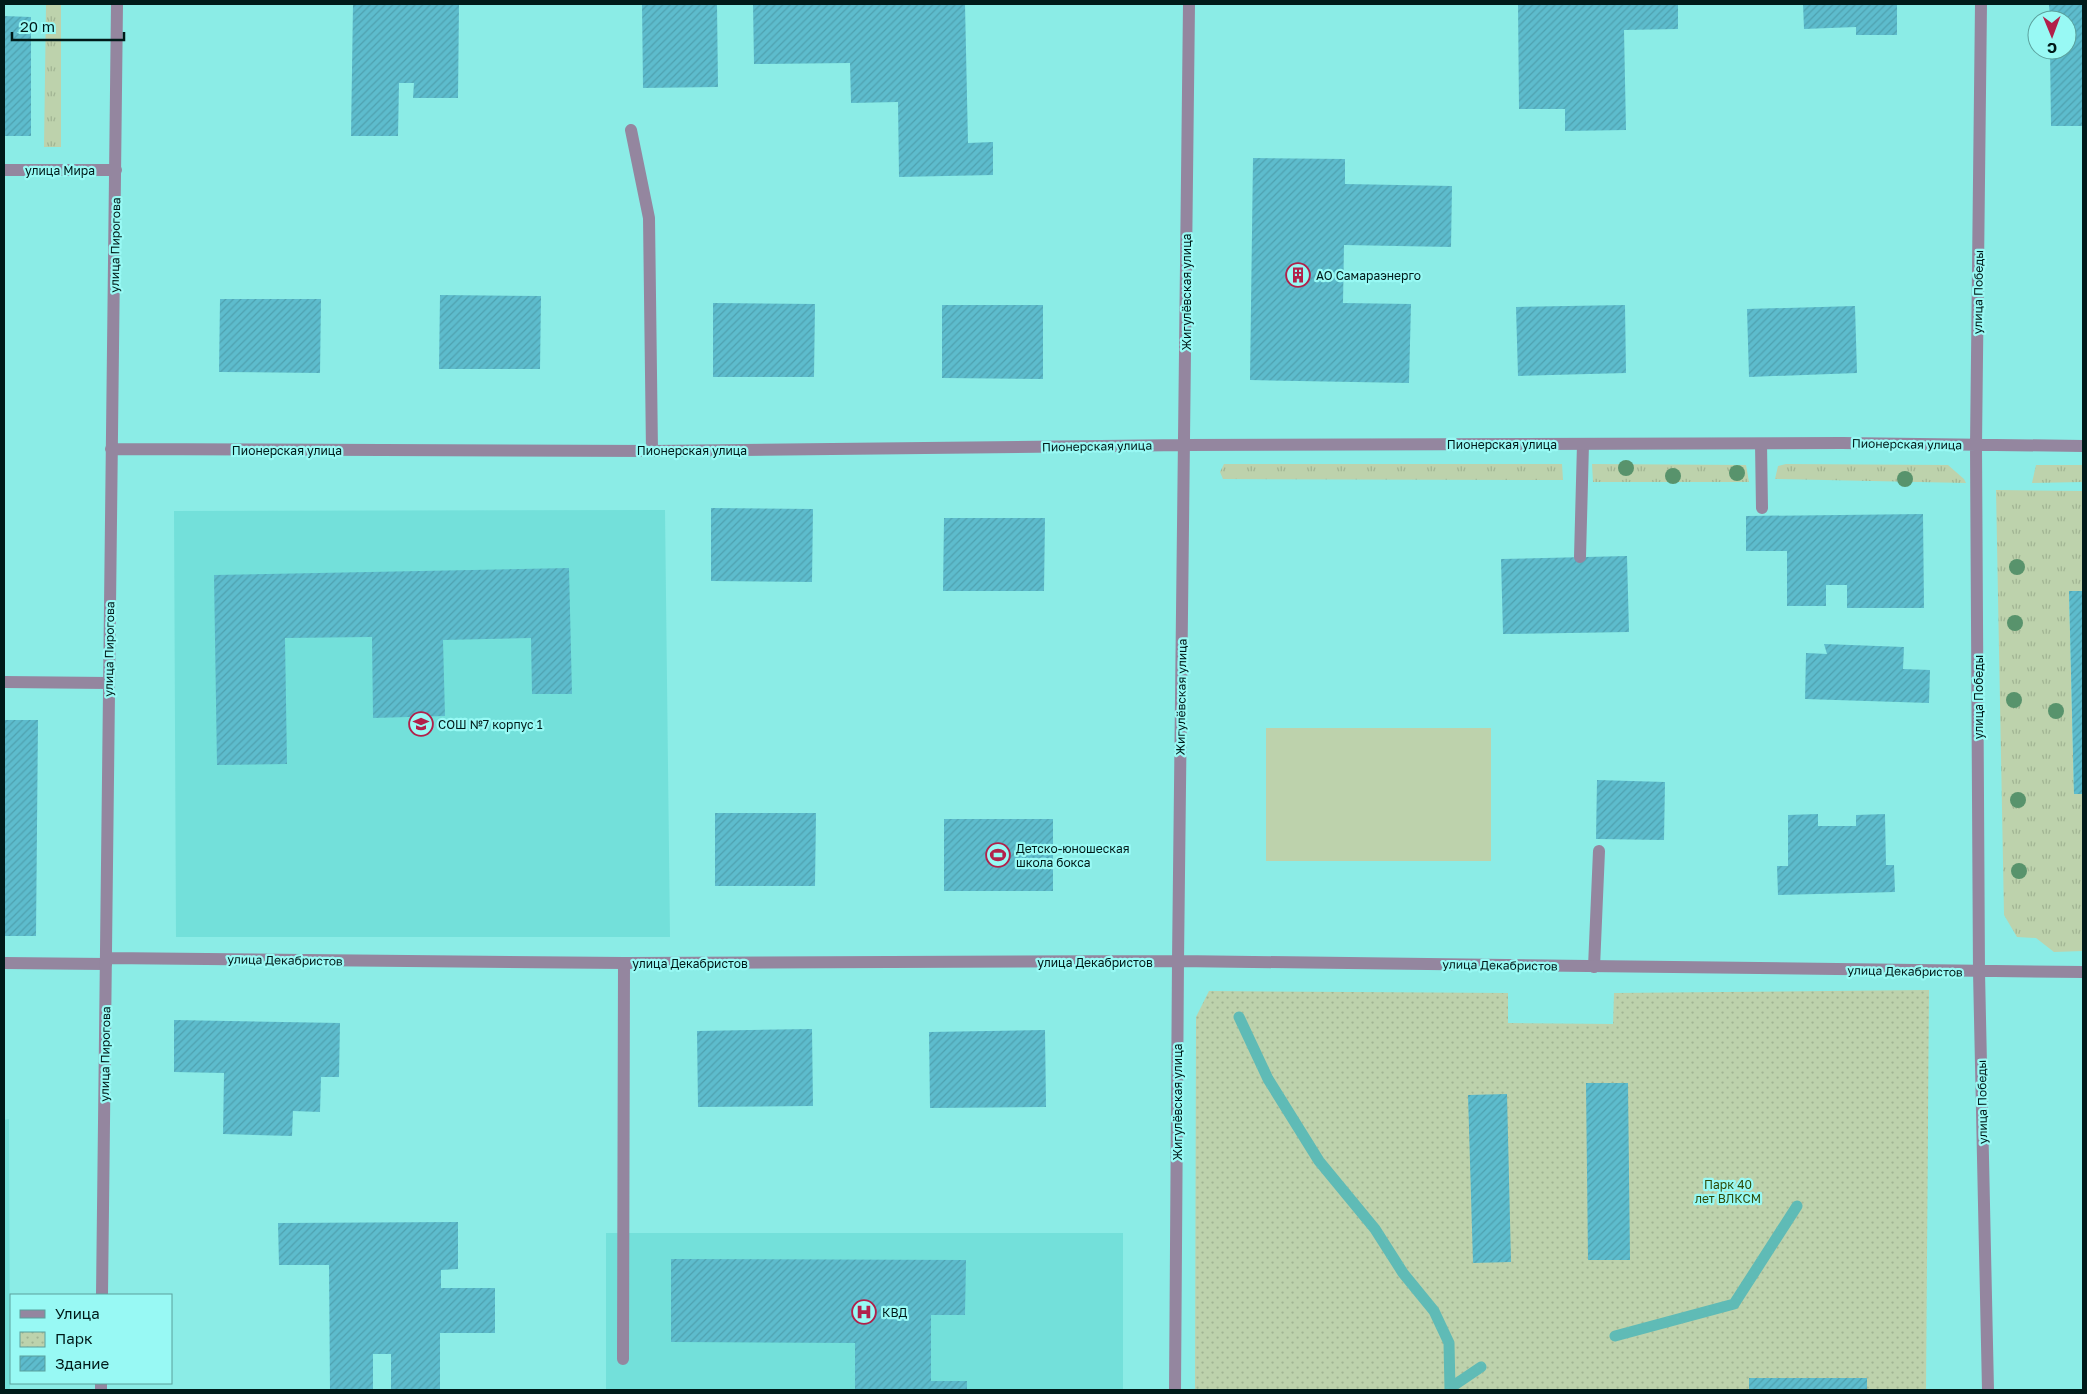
<svg xmlns="http://www.w3.org/2000/svg" width="2087" height="1394" font-family="'Golos Text',sans-serif">
  <style>
    .built { fill: #73e0da }
    .grass { fill: url(#grass-tufts) }
    .park { fill: url(#park-dots) }
    .pitch { fill: #bdd2ac }
    .lines { fill: none; stroke-linecap: round; stroke-linejoin: round }
    .stream { stroke: #5fbbb6; stroke-width: 11 }
    .building { fill: url(#building-hatch) }
    .service { stroke: #94869f; stroke-width: 12 }
    .minor { stroke: #94869f; stroke-width: 12 }
    .tree { fill: #58936c }
    .labels { text-anchor: middle; dominant-baseline: central; stroke-width: 4.5; stroke-linejoin: round; paint-order: stroke }
    .street-label { font-size: 12px; fill: #001a19; stroke: #98f9f4 }
    .poi-label { font-size: 12px; fill: #001a19; stroke: #98f9f4; text-anchor: start }
    .park-label { font-size: 12px; fill: #2e4a08; stroke: #98f9f4 }
  </style>
  <defs>
    <pattern id="grass-tufts" width="24" height="20" patternUnits="userSpaceOnUse" patternTransform="scale(1.25)"><rect width="24" height="20" fill="#bdd2ac"/><path d="M3 7l-1-3M5 7V3M7 7l1-3M15 17l-1-3M17 17v-4M19 17l1-3" fill="none" stroke="#a1b493"/></pattern>
    <pattern id="park-dots" width="8" height="8" patternUnits="userSpaceOnUse" patternTransform="scale(1.25)"><rect width="8" height="8" fill="#bdd2ac"/><path d="M2 2h.1M6 6h.1" fill="none" stroke="#a1b493" stroke-width="1.8" stroke-linecap="round"/></pattern>
    <pattern id="building-hatch" width="6" height="6" patternUnits="userSpaceOnUse" patternTransform="scale(1.25)"><rect width="6" height="6" fill="#5dbccd"/><path d="M-1 1l2-2M0 6l6-6M5 7l2-2" fill="none" stroke="#4fa1af"/></pattern>
  </defs>
  <rect width="100%" height="100%" fill="#8bece6"/>
  <path class="built" d="M665,510L670,937H176L174,511Z
    M9,1119L10,1390H4V1120Z
    M606,1233H1123V1390H606Z"/>
  <path class="grass" d="M46,4H61V147H44Z
    M1224,464H1562L1563,480L1223,479L1220,472Z
    M1592,464L1746,465L1749,482H1593Z
    M1786,464L1948,465L1964,479L1966,483L1775,479L1778,466Z
    M2036,465H2083V482L2032,483Z
    M1996,490L2083,491V591H2069L2074,794H2083V951L2054,952L2036,938L2017,937L2004,915Z"/>
  <path class="park" d="M1929,990L1926,1390H1195L1196,1017L1209,991L1508,993V1023L1613,1024L1614,993Z"/>
  <path class="pitch" d="M1266,728H1491V861H1266Z"/>
  <g class="lines">
    <path class="stream" d="M1239,1017L1268,1079L1319,1161L1375,1229L1403,1273L1434,1311L1449,1343L1450,1390
      M1615,1336L1734,1304L1797,1206
      M1450,1388L1481,1367"/>
  </g>
  <path class="building" d="M353,4H459L458,98H413L414,83H399L398,136H351Z
    M642,4H717L718,87L643,88Z
    M753,4H965L968,143L993,142V175L899,177L898,102L851,103L850,63L754,64Z
    M1518,4H1678V29L1624,30L1626,130L1565,131V109H1519Z
    M1803,4H1897V35H1856V27L1804,29Z
    M2049,4H2083V126H2051L2050,50H2067V20H2050Z
    M4,16L31,17V136H4Z
    M1253,158L1345,159V184L1452,186L1451,247L1344,245L1343,303L1411,304L1409,383L1250,380Z
    M440,295L541,296L540,369H439Z
    M220,299H321L320,373L219,372Z
    M713,303L815,304L814,377H713Z
    M942,305H1043V379L942,378Z
    M1625,305L1626,373L1518,376L1516,307Z
    M1855,306L1857,373L1749,377L1747,309Z
    M711,508L813,509L812,582L711,581Z
    M1923,514L1924,608H1847V585H1826V606H1787V551H1746V516Z
    M944,518H1045L1044,591H943Z
    M1627,556L1629,632L1503,634L1501,559Z
    M569,568L572,694H532L531,638L443,640L445,716L373,718L372,637L285,638L287,764L217,765L214,575Z
    M2069,591H2083V794H2074Z
    M1824,644L1904,647L1903,669L1930,670L1929,703L1805,699L1806,653L1827,654Z
    M4,720H38L36,936H4Z
    M1597,780L1665,782L1664,840L1596,839Z
    M715,813H816L815,886H715Z
    M1818,814V826H1856V815L1885,814L1886,865H1894L1895,892L1778,895L1777,866H1788V815Z
    M944,819H1053V891H944Z
    M174,1020L340,1023L339,1077H321L320,1112L293,1111L292,1136L223,1134L224,1073L174,1072Z
    M812,1029L813,1106L698,1107L697,1031Z
    M1045,1030L1046,1107L930,1108L929,1032Z
    M1586,1083H1628L1630,1260H1588Z
    M1507,1094L1511,1262L1473,1263L1468,1095Z
    M458,1222V1269L441,1270V1288H495V1333H440V1390H391V1354H373V1390H330L329,1265H279L278,1223Z
    M671,1259L966,1260L965,1315H931V1381H967V1390H855V1343L671,1342Z
    M1749,1378H1867V1390H1749Z"/>
  <g class="lines">
    <path class="service" d="M631,130L649,218L652,451
      M1761,444L1762,508
      M1580,557L1583,444
      M4,963L106,964
      M1594,967L1599,851
      M623,1359L624,963"/>
    <path class="minor" d="M1981,4L1976,446L1979,972L1988,1390
      M4,170H116
      M111,449L652,451L1185,445L1842,443L2083,446
      M4,682L108,683
      M107,958L624,963L1178,961L2083,972
      M102,1295L117,4
      M101,1390V1383
      M1175,1390L1178,961L1189,4"/>
  </g>
  <g class="tree">
    <circle cx="1626" cy="468" r="8"/>
    <circle cx="1737" cy="473" r="8"/>
    <circle cx="1673" cy="476" r="8"/>
    <circle cx="1905" cy="479" r="8"/>
    <circle cx="2017" cy="567" r="8"/>
    <circle cx="2015" cy="623" r="8"/>
    <circle cx="2014" cy="700" r="8"/>
    <circle cx="2056" cy="711" r="8"/>
    <circle cx="2018" cy="800" r="8"/>
    <circle cx="2019" cy="871" r="8"/>
  </g>
  <defs>
    <g id="building-ring" transform="scale(1.25)"><circle r="9.5" fill="#98f9f4" stroke="#b2204a" stroke-width="1.5"/><path d="M-4-6H4V6H1V3H-1V6H-4ZM-2.5-4.3h1.7v1.8h-1.7ZM.8-4.3h1.7v1.8H.8ZM-2.5-1h1.7V.8h-1.7ZM.8-1h1.7V.8H.8Z" fill="#b2204a"/></g>
    <g id="school-ring" transform="scale(1.25)"><circle r="9.5" fill="#98f9f4" stroke="#b2204a" stroke-width="1.5"/><path d="M0-5L7-2L0 1L-7-2ZM-4 1L0 2.5L4 1V4Q0 6-4 4Z" fill="#b2204a"/></g>
    <g id="stadium-ring" transform="scale(1.25)"><circle r="9.5" fill="#98f9f4" stroke="#b2204a" stroke-width="1.5"/><path d="M0-5a6.5 5 0 1 0 0 10a6.5 5 0 1 0 0-10ZM-3.5-1.8h7v3.6h-7Z" fill="#b2204a"/></g>
    <g id="hospital-ring" transform="scale(1.25)"><circle r="9.5" fill="#98f9f4" stroke="#b2204a" stroke-width="1.5"/><path d="M-5-5h3v3.5h4V-5h3V5h-3V1.5h-4V5h-3Z" fill="#b2204a"/></g>
  </defs>
  <g fill-rule="evenodd">
    <use href="#building-ring" x="1298" y="275"/>
    <use href="#school-ring" x="421" y="724"/>
    <use href="#stadium-ring" x="998" y="855"/>
    <use href="#hospital-ring" x="864" y="1312"/>
  </g>
  <g class="labels">
    <g class="street-label">
      <text x="60" y="170">улица Мира</text>
      <text transform="translate(115 245) rotate(-89)">улица Пирогова</text>
      <text transform="translate(1186 292) rotate(-90)">Жигулёвская улица</text>
      <text transform="translate(1978 292) rotate(-89)">улица Победы</text>
      <text x="1502" y="444">Пионерская улица</text>
      <text transform="translate(1907 444) rotate(1)">Пионерская улица</text>
      <text transform="translate(1097 446) rotate(-1)">Пионерская улица</text>
      <text x="287" y="450">Пионерская улица</text>
      <text x="692" y="450">Пионерская улица</text>
      <text transform="translate(109 649) rotate(-89)">улица Пирогова</text>
      <text transform="translate(1181 697) rotate(-89)">Жигулёвская улица</text>
      <text transform="translate(1978 697) rotate(-90)">улица Победы</text>
      <text transform="translate(285 960) rotate(1)">улица Декабристов</text>
      <text x="1095" y="962">улица Декабристов</text>
      <text x="690" y="963">улица Декабристов</text>
      <text transform="translate(1500 965) rotate(1)">улица Декабристов</text>
      <text transform="translate(1905 971) rotate(1)">улица Декабристов</text>
      <text transform="translate(105 1054) rotate(-89)">улица Пирогова</text>
      <text transform="translate(1177 1102) rotate(-90)">Жигулёвская улица</text>
      <text transform="translate(1982 1102) rotate(-91)">улица Победы</text>
    </g>
    <g class="poi-label">
      <text x="1316" y="275">АО Самараэнерго</text>
      <text x="438" y="724">СОШ №7 корпус 1</text>
      <text x="1016" y="848">Детско-юношеская<tspan x="1016" dy="14">школа бокса</tspan></text>
      <text x="882" y="1312">КВД</text>
    </g>
    <g class="park-label">
      <text x="1728" y="1184">Парк 40<tspan x="1728" dy="14">лет ВЛКСМ</tspan></text>
    </g>
  </g>
  <rect width="2087" height="1394" fill="none" stroke="#001a19" stroke-width="10"/>
  <rect x="10" y="1294" width="162" height="90" fill="#98f9f4" stroke="#5ba09c"/>
  <rect x="20" y="1310" width="25" height="8" fill="#94869f" stroke="#5ba09c"/>
  <text x="55" y="1319" font-size="15" fill="#001a19">Улица</text>
  <rect x="20" y="1332" width="25" height="15" fill="url(#park-dots)" stroke="#5ba09c"/>
  <text x="55" y="1344" font-size="15" fill="#001a19">Парк</text>
  <rect x="20" y="1356" width="25" height="15" fill="url(#building-hatch)" stroke="#5ba09c"/>
  <text x="55" y="1369" font-size="15" fill="#001a19">Здание</text>
  <g transform="translate(2052 35) rotate(179)"><circle r="24" fill="#98f9f4" stroke="#5ba09c"/>
  <path d="M0-4L9 19L0 12L-9 19Z" fill="#b2204a"/>
  <text y="-8" font-size="14" font-weight="bold" text-anchor="middle" fill="#001a19">С</text>
  </g>
  <path d="M12 32v8h112v-8" fill="none" stroke="#001a19" stroke-width="2.5"/>
  <text x="20" y="32" font-size="15" fill="#001a19" stroke="#98f9f4" stroke-width="4" paint-order="stroke">20 m</text>
</svg>
